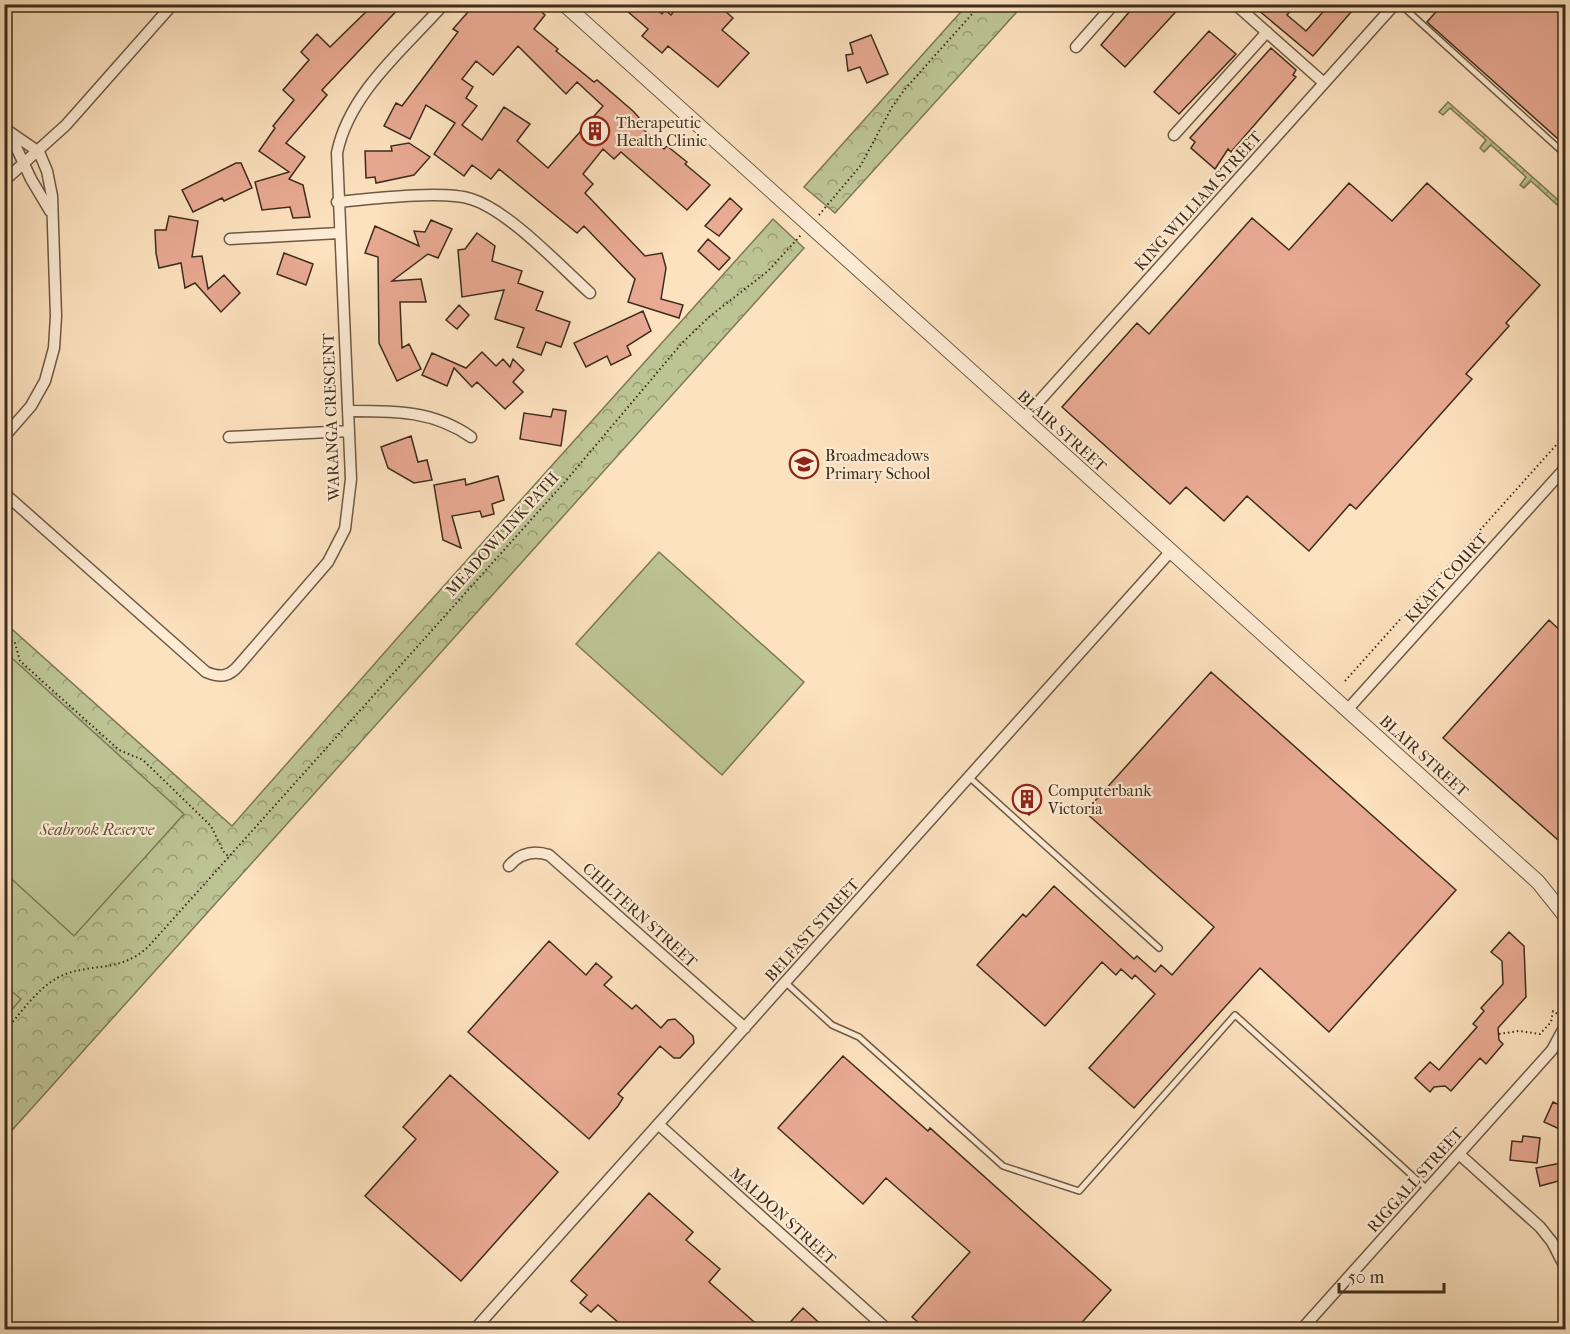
<svg xmlns="http://www.w3.org/2000/svg" width="1570" height="1334" font-family="'IM FELL French Canon',serif">
  <style>
    .park { fill: url(#park-crowns); stroke: #7e7858; stroke-width: 1.5 }
    .garden { fill: url(#garden-furrows); stroke: #7e7858; stroke-width: 1.5 }
    .pitch { fill: #bdc494; stroke: #7e7858; stroke-width: 1.5 }
    .building { fill: #e9aa93; stroke: #3e2c1c; stroke-width: 1.5; fill-rule: evenodd }
    .lines { fill: none; stroke-linecap: round; stroke-linejoin: round }
    .service-casing { stroke: #6e5a45; stroke-width: 8 }
    .minor-casing { stroke: #6e5a45; stroke-width: 13 }
    .tertiary-casing { stroke: #6e5a45; stroke-width: 16 }
    .path { stroke: #3e2c1c; stroke-width: 2; stroke-dasharray: 1.5 3; stroke-linecap: butt }
    .service { stroke: #feecd5; stroke-width: 5 }
    .minor { stroke: #feecd5; stroke-width: 10 }
    .tertiary { stroke: #feecd5; stroke-width: 14 }
    .labels { text-anchor: middle; dominant-baseline: central; stroke-width: 4.5; stroke-linejoin: round; paint-order: stroke }
    .poi-label { font-size: 16px; fill: #3e2c1c; stroke: #feecd5; text-anchor: start }
    .street-label { font-size: 16px; fill: #3e2c1c; stroke: #feecd5 }
    .park-label { font-size: 16px; font-style: italic; fill: #5e523a; stroke: #feecd5 }
  </style>
  <defs>
    <pattern id="park-crowns" width="20" height="18" patternUnits="userSpaceOnUse" patternTransform="scale(1.5)"><rect width="20" height="18" fill="#bdc494"/><path d="M2 6a3 3 0 1 1 6 0M12 15a3 3 0 1 1 6 0" fill="none" stroke="#9b9f78"/></pattern>
    <pattern id="garden-furrows" width="10" height="10" patternUnits="userSpaceOnUse" patternTransform="scale(1.5)"><rect width="10" height="10" fill="#bdc494"/><path d="M-1 1l2-2M0 10L10 0M9 11l2-2" fill="none" stroke="#9b9f78"/></pattern>
  </defs>
  <rect width="100%" height="100%" fill="#fde2bf"/>
  <filter id="stains"><feTurbulence type="fractalNoise" baseFrequency=".00333" numOctaves="4"/><feColorMatrix values="0 0 0 0 .2 0 0 0 0 .09 0 0 0 0 .02 0 0 0 .5 -.17"/></filter>
  <radialGradient id="worn" r=".72"><stop offset=".6" stop-color="#630" stop-opacity="0"/><stop offset="1" stop-color="#630" stop-opacity=".3"/></radialGradient>
  <path class="park" d="M967,5H1023L835,213L804,187Z
    M773,219L804,248L5,1138V623L232,826L407,627Z"/>
  <path class="garden" d="M1448,102L1565,206V212L1531,181L1524,188L1520,185L1526,177L1491,145L1484,152L1480,148L1486,140L1450,108L1443,115L1439,112Z"/>
  <path class="pitch" d="M659,552L804,682L722,775L576,644Z
    M4,651L184,814L74,936L5,873Z
    M4,985L21,999L5,1017H4Z"/>
  <path class="building" d="M374,4H403L322,90L327,95L286,143L305,157L289,179L303,185L310,217L293,218L290,207L262,210L255,182L289,172L259,151L275,128L273,126L294,100L283,90L309,60L301,52L317,34L330,47Z
    M475,4H533L545,15L534,29L558,49L556,51L594,82L597,80L633,111L643,122L640,126L664,149L667,146L687,162L685,164L710,185L687,210L621,152L614,159L603,149L583,174L593,184L585,193L645,256L662,253L666,268L661,299L683,305L679,318L628,302L635,279L584,226L577,233L499,169L491,179L472,165L464,176L434,154L455,123L426,105L410,139L384,126L396,103L402,106L458,32L453,29ZM518,46L566,94L577,82L603,106L548,168L517,141L530,124L504,107L482,140L462,125L477,106L466,98L473,87L462,79L476,61L493,75Z
    M619,4H651L662,14L665,10L671,15L680,4H717L733,18L722,30L749,53L718,87L668,46L662,53L642,36L648,29Z
    M1136,4H1183L1125,67L1101,45Z
    M1251,4H1296L1287,15L1306,31L1330,4H1358L1313,56Z
    M1443,4H1566V146L1427,22Z
    M1209,31L1236,54L1179,114L1154,92Z
    M871,35L888,74L867,83L860,67L848,71L846,55L853,54L850,43Z
    M1271,48L1296,70L1293,75L1296,77L1231,152L1228,149L1215,169L1191,148L1195,142L1190,138Z
    M409,143L430,157L414,175L376,183L375,177L366,178L365,151H392L391,146Z
    M236,163H241L252,188L224,201L222,198L193,212L182,190Z
    M1349,183L1392,221L1427,183L1540,285L1506,323L1509,326L1466,374L1472,379L1356,509L1350,504L1309,551L1247,496L1224,521L1186,487L1170,504L1062,407L1137,323L1149,334L1252,218L1289,250Z
    M730,198L742,209L719,236L705,226Z
    M169,216L198,221L192,257L202,256L208,289L224,275L240,293L221,312L195,283L185,288L181,263L159,268L156,253L155,230H166Z
    M431,220L452,229L438,258L428,254L392,281L421,279L426,302H400L402,348L409,344L421,369L397,381L379,343L378,257L365,253L375,226L419,246L414,231L425,232Z
    M477,233L495,246L492,261L522,271L518,283L543,292L536,310L570,322L561,347L546,342L541,355L517,347L524,328L495,319L504,290L462,297L458,250L465,249Z
    M708,239L730,258L719,270L698,251Z
    M284,253L313,264L306,285L277,274Z
    M459,305L469,315L457,329L446,320Z
    M643,311L651,331L627,346L631,355L611,365L607,356L586,367L574,343Z
    M482,352L496,366L503,359L510,367L513,359L524,370L513,382L523,392L505,409L477,382L472,387L454,368L447,386L422,375L432,353L466,368Z
    M553,409L566,411L561,446L520,439L524,413L551,417Z
    M411,436L418,462L427,460L432,480L414,483L388,468L381,447Z
    M498,476L504,500L492,504L494,514L482,517L480,511L452,516L461,548L443,540L434,485L465,479L466,485Z
    M1549,620L1566,636V847L1443,738Z
    M1211,672L1456,890L1329,1032L1260,968L1134,1108L1089,1068L1155,994L1135,975L1132,979L1121,969L1116,975L1102,962L1045,1026L977,965L1023,914L1026,917L1054,886L1134,959L1137,956L1155,972L1161,965L1172,975L1214,927L1085,812Z
    M1027,793L1039,805L1029,815L1017,804Z
    M1509,932L1524,946L1526,997L1498,1028L1499,1040L1503,1044L1486,1064L1480,1058L1451,1091L1445,1086L1434,1087L1430,1092L1415,1078L1430,1062L1439,1070L1477,1027L1473,1024L1484,1011L1481,1008L1503,984L1502,961L1491,952Z
    M549,941L586,975L596,963L612,977L604,985L632,1009L636,1005L661,1028L668,1020L675,1019L693,1036L694,1043L680,1058H674L660,1046L618,1094L623,1098L618,1106L589,1139L468,1032Z
    M843,1056L928,1131L930,1128L1111,1290L1076,1329H926L912,1317L970,1252L886,1178L863,1204L778,1128Z
    M450,1075L558,1172L461,1281L365,1196L416,1139L403,1127Z
    M1553,1102L1566,1108V1132L1544,1122Z
    M1523,1136L1540,1138L1537,1163L1510,1160L1512,1141L1522,1142Z
    M1566,1162V1179L1540,1186L1536,1168Z
    M649,1193L693,1232L686,1240L720,1269L709,1282L762,1329H626L598,1305L591,1312L580,1303L587,1295L571,1281Z
    M803,1308L826,1329H784Z"/>
  <g class="lines">
    <g class="service-casing">
      <path id="service" d="M1400,4L1566,155
        M969,777L1159,948
        M785,982L832,1025L859,1037L1003,1166L1079,1191L1235,1015L1427,1189"/>
    </g>
    <g class="minor-casing">
      <path id="minor" d="M1235,4L1324,83
        M1076,47L1114,4
        M4,128L39,152L47,171L52,196L56,316L54,348L45,381L31,406L4,437
        M9,132L31,179L50,211
        M1174,135L1267,32
        M4,181L66,125L173,4
        M337,202C369,199 443,190 471,199C508,210 560,266 590,293
        M230,239L339,233
        M348,411C393,411 433,410 471,437
        M1024,418L1395,4
        M229,437L349,431
        M4,493L206,672C220,678 229,677 239,665L328,562L345,529L351,479L337,153C349,93 404,49 444,4
        M1348,709L1566,467
        M509,866C520,853 533,850 549,855L745,1028
        M658,1124L888,1330
        M1459,1154L1540,1227L1552,1242L1566,1269
        M474,1330L1171,551
        M1301,1330L1552,1050L1566,1024"/>
    </g>
    <g class="tertiary-casing">
      <path id="tertiary" d="M564,4L1538,882L1566,917"/>
    </g>
    <path class="path" d="M819,215L861,165L892,107L905,89L981,4
      M4,634L15,643L20,661L119,750L143,760L211,826L223,851L228,856
      M1345,681L1566,434
      M4,1032C20,1014 36,990 57,978C89,961 117,975 148,947L564,483L682,343L709,317L768,271L801,235
      M1499,1034L1519,1031L1540,1034L1551,1022L1553,1011L1559,1015"/>
    <use href="#service" class="service"/>
    <use href="#minor" class="minor"/>
    <use href="#tertiary" class="tertiary"/>
  </g>
  <defs>
    <g id="building-ring" transform="scale(1.5)"><circle r="9.5" fill="#feecd5" stroke="#8f2418" stroke-width="1.5"/><path d="M-4-6H4V6H1V3H-1V6H-4ZM-2.5-4.3h1.7v1.8h-1.7ZM.8-4.3h1.7v1.8H.8ZM-2.5-1h1.7V.8h-1.7ZM.8-1h1.7V.8H.8Z" fill="#8f2418"/></g>
    <g id="school-ring" transform="scale(1.5)"><circle r="9.5" fill="#feecd5" stroke="#8f2418" stroke-width="1.5"/><path d="M0-5L7-2L0 1L-7-2ZM-4 1L0 2.5L4 1V4Q0 6-4 4Z" fill="#8f2418"/></g>
  </defs>
  <g fill-rule="evenodd">
    <use href="#building-ring" x="595" y="131"/>
    <use href="#school-ring" x="804" y="464"/>
    <use href="#building-ring" x="1027" y="799"/>
  </g>
  <g class="labels">
    <g class="poi-label">
      <text x="616" y="122">Therapeutic<tspan x="616" dy="18">Health Clinic</tspan></text>
      <text x="825" y="455">Broadmeadows<tspan x="825" dy="18">Primary School</tspan></text>
      <text x="1048" y="790">Computerbank<tspan x="1048" dy="18">Victoria</tspan></text>
    </g>
    <g class="street-label">
      <text transform="translate(1198 201) rotate(-48)">KING WILLIAM STREET</text>
      <text transform="translate(331 417) rotate(-92)">WARANGA CRESCENT</text>
      <text transform="translate(1062 431) rotate(42)">BLAIR STREET</text>
      <text transform="translate(502 534) rotate(-48)">MEADOWLINK PATH</text>
      <text transform="translate(1446 578) rotate(-48)">KRAFT COURT</text>
      <text transform="translate(1424 756) rotate(42)">BLAIR STREET</text>
      <text transform="translate(640 915) rotate(42)">CHILTERN STREET</text>
      <text transform="translate(812 930) rotate(-48)">BELFAST STREET</text>
      <text transform="translate(1415 1180) rotate(-48)">RIGGALL STREET</text>
      <text transform="translate(783 1216) rotate(42)">MALDON STREET</text>
    </g>
    <g class="park-label">
      <text x="97" y="829">Seabrook Reserve</text>
    </g>
  </g>
  <rect width="1570" height="1334" fill="none" stroke="#fde2bf" stroke-width="24"/>
  <rect x="6" y="6" width="1558" height="1322" fill="none" stroke="#3e2c1c" stroke-width="3"/>
  <rect x="12" y="12" width="1546" height="1310" fill="none" stroke="#3e2c1c" stroke-width="1.5"/>
  <path d="M1339 1283v9h105v-9" fill="none" stroke="#3e2c1c" stroke-width="3"/>
  <text x="1348" y="1283" font-size="18" fill="#3e2c1c" stroke="#feecd5" stroke-width="4.5" paint-order="stroke">50 m</text>
  <rect width="100%" height="100%" filter="url(#stains)"/>
  <rect width="100%" height="100%" fill="url(#worn)"/>
</svg>
